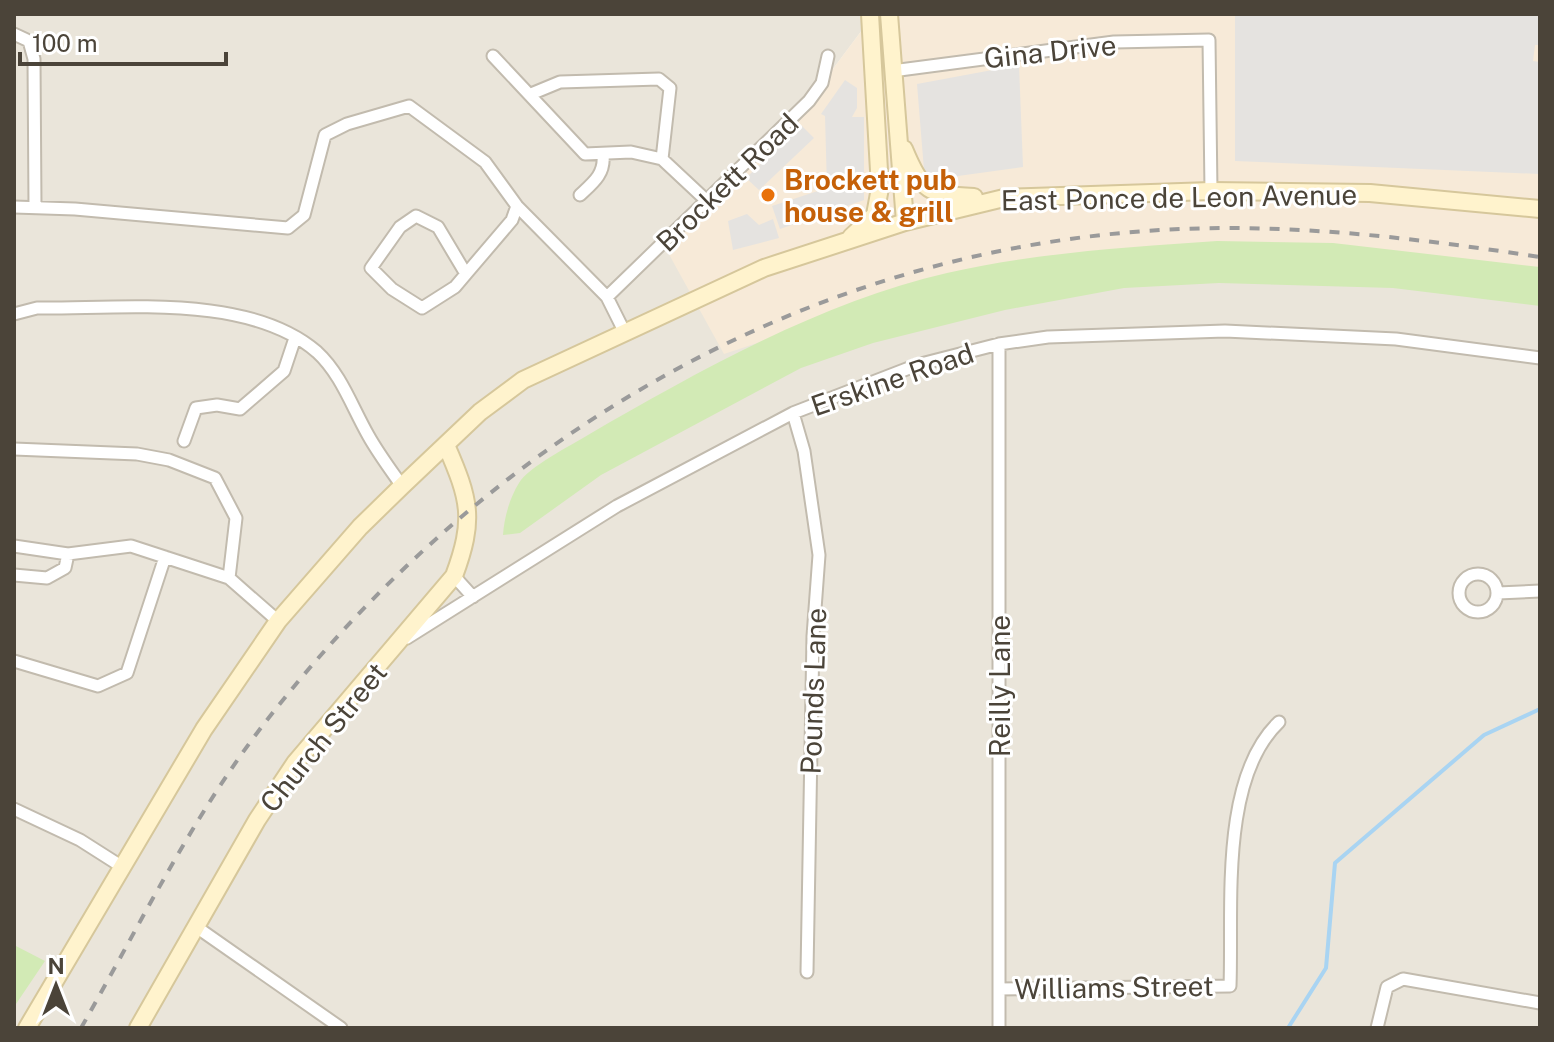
<svg xmlns="http://www.w3.org/2000/svg" width="1554" height="1042" font-family="'Public Sans',sans-serif">
  <style>
    .residential { fill: #eae5da }
    .commercial { fill: #f7ead8 }
    .green { fill: #d2eab5 }
    .parking { fill: #e5e3e0 }
    .lines { fill: none; stroke-linecap: round; stroke-linejoin: round }
    .stream { stroke: #a9d4f2; stroke-width: 4 }
    .street-casing { stroke: #c2bbae; stroke-width: 15 }
    .secondary-casing { stroke: #d6c79b; stroke-width: 20 }
    .street { stroke: #fff; stroke-width: 11 }
    .secondary { stroke: #fff3cd; stroke-width: 16 }
    .rail { stroke: #9a9a9a; stroke-width: 4; stroke-dasharray: 10 10; stroke-linecap: butt }
    .food-dot { fill: #e8710a; stroke: #fff; stroke-width: 3 }
    .labels { text-anchor: middle; dominant-baseline: central; stroke-width: 6; stroke-linejoin: round; paint-order: stroke }
    .street-label { font-size: 28px; fill: #4b4439; stroke: #fff }
    .food-label { font-size: 28px; font-weight: bold; fill: #c56008; stroke: #fff; text-anchor: start }
  </style>
  <rect width="100%" height="100%" fill="#f6f3ec"/>
  <path class="residential" d="M14,14H874L788,129L661,238L841,315L969,283L1540,279V1028H14Z"/>
  <path class="commercial" d="M874,14H1540V279L1258,257L841,315L724,354L660,238L788,129Z"/>
  <path class="green" d="M1217,241L1333,243L1540,267V306L1393,288L1219,283L1124,288L1005,310L873,343L801,368L601,475L520,533L503,535C504,518 510,497 519,483C528,467 572,445 588,435C697,372 823,301 947,273C1035,253 1127,247 1217,241Z
    M14,945L45,961L14,1007Z"/>
  <path class="parking" d="M1235,14H1540V45H1535L1533,61L1540,62V174L1235,161Z
    M1019,65L1023,167L936,179L924,170L917,84Z
    M845,80L857,88V108L852,117H864V200L780,229L772,206L827,188L825,116L821,114Z
    M801,125L814,138L759,190L746,178Z
    M747,214L759,225L773,219L779,238L733,250L728,221Z"/>
  <g class="lines">
    <path class="stream" d="M1288,1028L1326,968L1335,863L1484,735L1540,709"/>
    <g class="street-casing">
      <path id="street" d="M14,34L29,41L34,59L35,206
        M493,56L585,154L631,152L662,159L708,202
        M892,71L1114,42L1209,40L1211,191
        M531,94L560,82L659,79L670,88L662,159
        M580,195C593,183 605,174 603,155
        M14,207L75,209L288,228L304,215L325,135L347,124L409,106L485,162L517,206L607,297L624,331
        M416,216L438,227L466,274L455,287L422,308L392,289L371,268L400,227Z
        M466,274L512,220L517,206
        M607,297L809,101L822,83L828,56
        M14,314L37,308C121,309 249,293 317,352C341,374 352,407 368,435C378,453 390,469 402,486
        M793,413L804,451L819,555L813,636L807,972
        M184,441L196,408L217,405L240,409L284,371L295,338
        M14,449L137,454L169,460L215,478L236,518L229,578
        M14,546L68,554L131,546L229,578L278,621
        M1459 593a19 19 0 1 1 38 0a19 19 0 1 1-38 0Z
        M14,575L47,578L65,568L68,554
        M454,576L473,597
        M1498,593L1540,591
        M407,638L617,506L793,413L917,365L999,344L1048,337L1225,331L1396,339L1540,358
        M14,661L98,686L127,673L165,557
        M14,809L80,840L124,868
        M195,926L341,1028
        M999,989L1230,986C1233,909 1219,779 1279,722
        M999,1028V344
        M1377,1028L1387,987L1403,979L1540,1003"/>
    </g>
    <g class="secondary-casing">
      <path id="secondary" d="M889,14L905,222
        M904,149C922,192 929,195 974,197
        M851,237L875,215L880,188L870,14
        M27,1028L204,729L278,621L360,527L402,486L480,412L523,380L764,268L905,222L1004,198L1211,191L1370,193L1540,209
        M138,1028L257,820L295,763L454,576C475,519 470,500 446,445"/>
    </g>
    <use href="#street" class="street"/>
    <use href="#secondary" class="secondary"/>
    <path class="rail" d="M81,1028C140,925 194,813 267,720C491,433 814,244 1181,229C1301,224 1422,239 1540,257"/>
  </g>
  <circle class="food-dot" cx="768" cy="195" r="8"/>
  <g class="labels">
    <g class="street-label">
      <text transform="translate(1050 51) rotate(-6)">Gina Drive</text>
      <text transform="translate(727 182) rotate(-44)">Brockett Road</text>
      <text transform="translate(1179 197) rotate(-1)">East Ponce de Leon Avenue</text>
      <text transform="translate(892 379) rotate(-19)">Erskine Road</text>
      <text transform="translate(999 686) rotate(-90)">Reilly Lane</text>
      <text transform="translate(813 691) rotate(-88)">Pounds Lane</text>
      <text transform="translate(323 737) rotate(-51)">Church Street</text>
      <text transform="translate(1114 987) rotate(-1)">Williams Street</text>
    </g>
    <g class="food-label">
      <text x="784" y="179">Brockett pub<tspan x="784" dy="32">house &amp; grill</tspan></text>
    </g>
  </g>
  <rect width="1554" height="1042" fill="none" stroke="#4b4439" stroke-width="32"/>
  <g transform="translate(56 986)" stroke="#ffffff" stroke-width="6" paint-order="stroke">
  <path d="M0-6L14 30L0 20L-14 30Z" fill="#4b4439"/>
  <text y="-12" font-size="22" font-weight="bold" text-anchor="middle" fill="#4b4439">N</text>
  </g>
  <path d="M20 52v12h206v-12" fill="none" stroke="#4b4439" stroke-width="4"/>
  <text x="32" y="52" font-size="24" fill="#4b4439" stroke="#ffffff" stroke-width="6" paint-order="stroke">100 m</text>
</svg>
